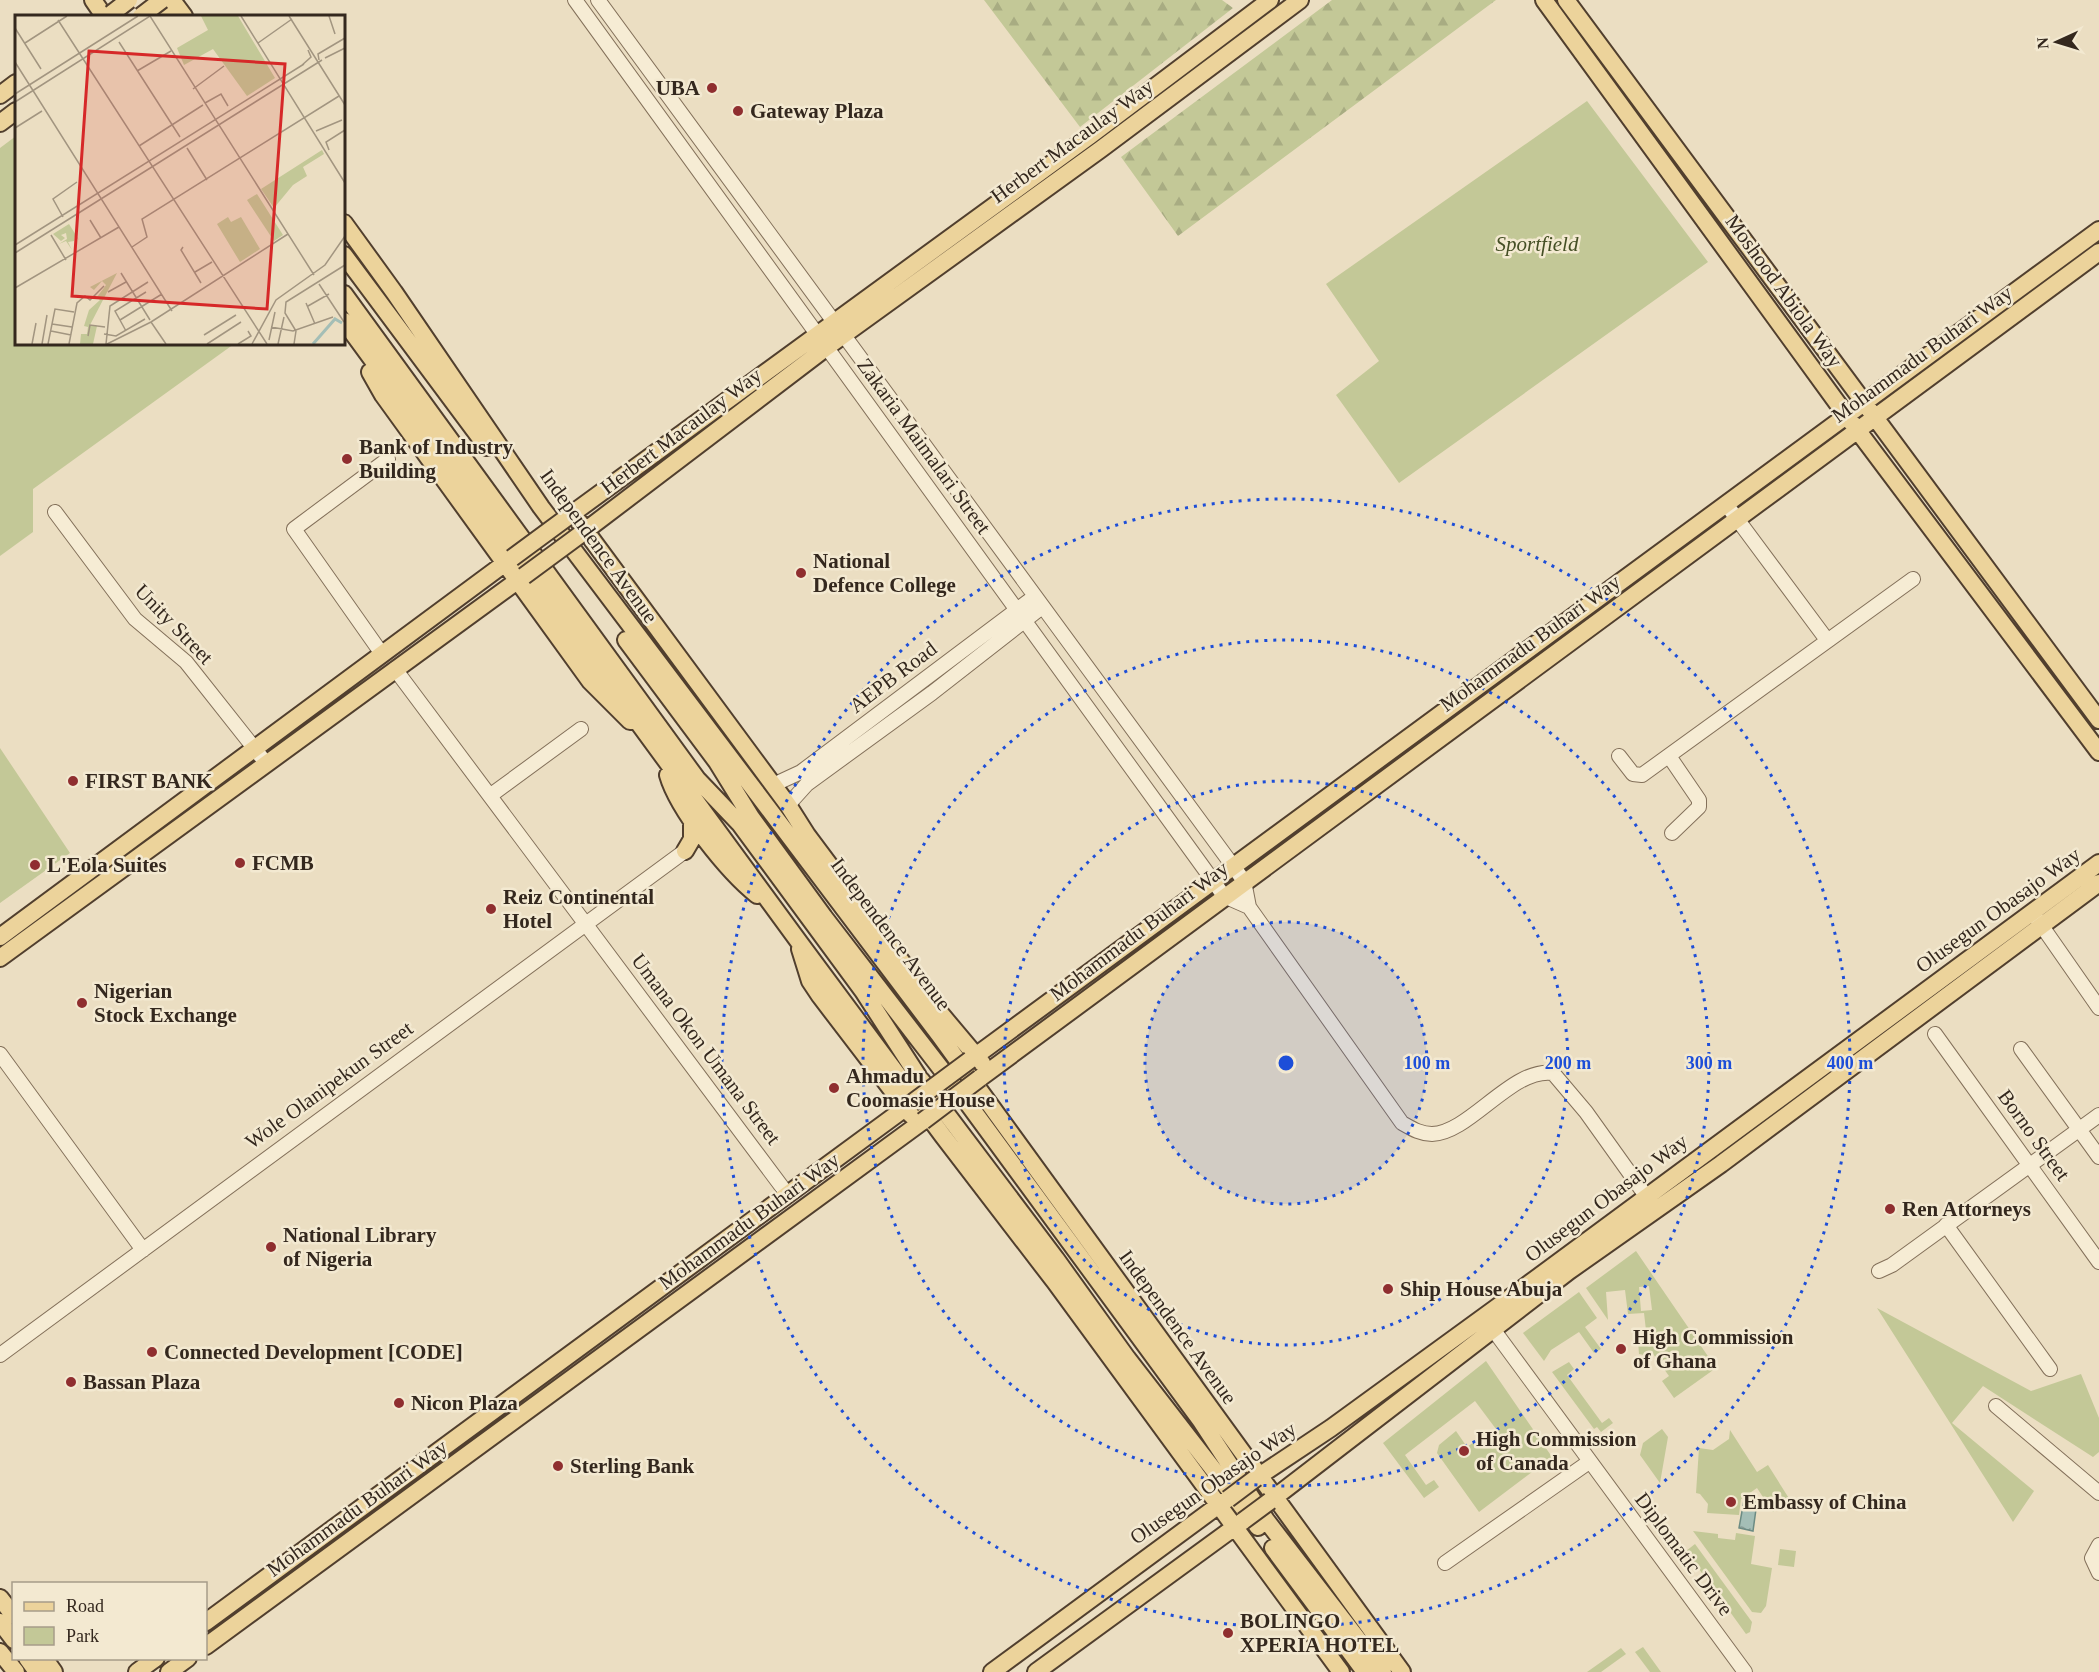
<svg xmlns="http://www.w3.org/2000/svg" width="2099" height="1672" font-family="Georgia,serif">
  <style>
    .green { fill: #c3c897; fill-rule: evenodd }
    .forest { fill: url(#forest-firs) }
    .water { fill: url(#water-ripples); stroke: #6c8b83; stroke-width: 1.5 }
    .lines { fill: none; stroke-linecap: round; stroke-linejoin: round }
    .minor-casing { stroke: #83705a; stroke-width: 16 }
    .major-casing { stroke: #513f2e; stroke-width: 20 }
    .minor { stroke: #f6ecd4; stroke-width: 14 }
    .major { stroke: #ecd39b; stroke-width: 16 }
    .major-bridge-casing { stroke: #513f2e; stroke-width: 20; stroke-linecap: butt }
    .major-bridge { stroke: #ecd39b; stroke-width: 16 }
    .ring { fill: none; stroke: #1d4ed8; stroke-width: 3; stroke-dasharray: 3 6 }
    .poi-dot { fill: #8f2e2f; stroke: #f3e9d1; stroke-width: 2 }
    .labels { text-anchor: middle; dominant-baseline: central; stroke-width: 5; stroke-linejoin: round; paint-order: stroke }
    .poi-label { font-size: 21px; font-weight: bold; fill: #34281e; stroke: #f3e9d1; text-anchor: start }
    .street-label { font-size: 21px; fill: #34281e; stroke: #f3e9d1 }
    .park-label { font-size: 21px; font-style: italic; fill: #454f25; stroke: #f3e9d1 }
    .inset-river { fill: none; stroke: #a4beb6; stroke-width: 3 }
    .inset-road { fill: none; stroke: #a29580; stroke-width: 1.5 }
    .view { fill: #d62828; fill-opacity: 0.15; stroke: #d62828; stroke-width: 3 }
    .inset-edge { fill: none; stroke: #34281e; stroke-width: 3 }
    .centre { fill: #1d4ed8; stroke: #f3e9d1; stroke-width: 3 }
    .ring-label { font-size: 18px; text-anchor: middle; font-weight: bold; fill: #1d4ed8; stroke: #f3e9d1; stroke-width: 5; stroke-linejoin: round; paint-order: stroke }
  </style>
  <defs>
    <pattern id="forest-firs" width="22" height="20" patternUnits="userSpaceOnUse" patternTransform="scale(1.5)"><rect width="22" height="20" fill="#c3c897"/><path d="M5 1l3.5 6h-7zM16 11l3.5 6h-7z" fill="#a8ac82"/></pattern>
    <pattern id="water-ripples" width="26" height="14" patternUnits="userSpaceOnUse" patternTransform="scale(1.5)"><rect width="26" height="14" fill="#a4beb6"/><path d="M2 4q2-2 4 0t4 0M15 11q2-2 4 0t4 0" fill="none" stroke="#869a93"/></pattern>
  </defs>
  <rect width="100%" height="100%" fill="#ebdec2"/>
  <path class="green" d="M1587,101L1708,262L1399,483L1336,395L1379,361L1326,284Z
    M16,136V344H234L33,489V532L0,556V148Z
    M0,748L70,853L0,903Z
    M1636,1251L1716,1368L1674,1398L1662,1381L1669,1376L1651,1351L1644,1355L1639,1354L1638,1341L1647,1339L1644,1313L1628,1314L1625,1290L1606,1292L1608,1320L1586,1288ZM1649,1286L1652,1310L1641,1311L1639,1287Z
    M1579,1292L1597,1318L1585,1327L1601,1349L1594,1353L1579,1332L1551,1350L1544,1361L1523,1333Z
    M1877,1308L2031,1391L2081,1374L2099,1418V1452L2093,1457L1983,1386L1952,1423L2034,1491L2013,1522Z
    M1486,1361L1552,1457L1479,1512L1437,1453L1439,1445L1456,1431L1467,1447L1474,1442L1479,1448L1499,1433L1475,1401L1405,1455L1426,1485L1434,1480L1439,1487L1424,1498L1383,1443Z
    M1569,1362L1574,1369L1567,1375L1602,1423L1609,1418L1613,1423L1601,1432L1597,1427L1594,1429L1552,1372Z
    M1662,1429L1668,1437L1660,1483L1640,1455L1643,1443Z
    M1730,1430L1757,1472L1768,1465L1790,1500L1773,1512L1757,1488L1741,1499L1739,1515L1707,1513L1708,1504L1700,1494L1696,1493L1699,1448L1713,1450L1729,1439Z
    M1693,1531L1718,1534V1538L1735,1540L1736,1533L1755,1536L1751,1564L1772,1568L1766,1606L1761,1613L1752,1612Z
    M1695,1544L1752,1622L1750,1632L1746,1634L1686,1551Z
    M1780,1549L1796,1551L1794,1567L1778,1565Z
    M1643,1647L1661,1672H1650L1635,1652Z
    M1621,1648L1626,1654L1601,1672H1587Z"/>
  <path class="forest" d="M984,0H1222L1233,8L1080,127Z
    M1332,0H1496L1178,236L1121,157Z"/>
  <path class="water" d="M1744,1500L1757,1502L1753,1531L1739,1528Z"/>
  <g class="lines">
    <g class="minor-casing">
      <path id="minor" d="M575,0L1224,896L1249,907
        M598,0L1244,881L1249,907L1402,1123C1411,1128 1420,1134 1432,1134C1470,1133 1512,1067 1553,1073L1586,1112L1646,1196
        M1726,504L1827,640
        M55,512L135,619L186,662L266,763
        M382,654L294,529L388,459
        M395,669L788,1195
        M1619,756L1633,774L1642,775L1913,579
        M1669,756L1699,800V807L1672,833
        M773,785L801,772L1034,597
        M491,795L581,729
        M788,805L807,784L932,693L1042,607
        M2037,919L2099,1008
        M1935,1034L2099,1262
        M2021,1049L2099,1157
        M0,1054L143,1250
        M1946,1225L2050,1369
        M1879,1271L1892,1265L2099,1115
        M1487,1321L1745,1672
        M0,1355L685,851
        M1996,1406L2099,1493
        M2099,1545L2092,1558L2099,1573
        M1445,1563L1589,1462"/>
    </g>
    <g class="major-casing">
      <path id="major" d="M93,0L104,16
        M157,0L169,16
        M172,0L184,16
        M1544,0L1846,415L2099,752
        M1566,0L2099,720
        M0,95L16,83
        M0,123L16,111
        M344,223L394,292L541,507L940,1036L1402,1672
        M344,255L487,447
        M344,294L697,779L740,824L863,991L918,1076
        M344,321L799,942L943,1136L1055,1282L1341,1672
        M370,372L383,395L590,681L630,721
        M569,516L1091,135L1270,0
        M579,522L788,805L807,835L940,1013L982,1063
        M581,534L827,347L1101,149L1300,0
        M626,640L717,762L751,817L824,917L969,1105L1201,1421L1266,1520L1383,1672
        M668,775C678,810 728,872 757,895
        M685,851L692,839V819
        M0,937L512,558
        M800,949L810,981L820,996L911,1115
        M0,958L524,576
        M970,1060L2099,230
        M980,1078L2099,252
        M921,1080L1056,1259L1127,1358L1258,1527
        M1256,1478L1331,1428L1522,1289L2099,863
        M1270,1501L1569,1271L1721,1164L2099,883
        M1273,1548L1365,1672
        M0,1598L14,1616
        M0,1622L14,1640
        M206,1622L912,1103
        M206,1646L923,1121
        M0,1652L16,1672
        M27,1658L37,1672
        M44,1658L54,1672
        M137,1672L156,1658
        M169,1672L188,1658
        M992,1672L1227,1499
        M1036,1672L1243,1521"/>
    </g>
    <use href="#minor" class="minor"/>
    <use href="#major" class="major"/>
    <g class="major-bridge-casing">
      <path id="major-bridge" d="M111,14L129,0
        M141,16L162,0
        M512,558L569,516
        M524,576L581,534
        M912,1103L970,1060
        M923,1121L980,1078
        M1228,1499L1256,1478
        M1243,1521L1270,1501"/>
    </g>
    <use href="#major-bridge" class="major-bridge"/>
  </g>
  <circle cx="1286" cy="1063" r="141" fill="#1d4ed8" fill-opacity=".12"/>
  <g class="ring">
    <circle cx="1286" cy="1063" r="141"/>
    <circle cx="1286" cy="1063" r="282"/>
    <circle cx="1286" cy="1063" r="423"/>
    <circle cx="1286" cy="1063" r="564"/>
  </g>
  <g class="poi-dot">
    <circle cx="712" cy="88" r="6"/>
    <circle cx="738" cy="111" r="6"/>
    <circle cx="347" cy="459" r="6"/>
    <circle cx="801" cy="573" r="6"/>
    <circle cx="73" cy="781" r="6"/>
    <circle cx="240" cy="863" r="6"/>
    <circle cx="35" cy="865" r="6"/>
    <circle cx="491" cy="909" r="6"/>
    <circle cx="82" cy="1003" r="6"/>
    <circle cx="834" cy="1088" r="6"/>
    <circle cx="1890" cy="1209" r="6"/>
    <circle cx="271" cy="1247" r="6"/>
    <circle cx="1388" cy="1289" r="6"/>
    <circle cx="1621" cy="1349" r="6"/>
    <circle cx="152" cy="1352" r="6"/>
    <circle cx="71" cy="1382" r="6"/>
    <circle cx="399" cy="1403" r="6"/>
    <circle cx="1464" cy="1451" r="6"/>
    <circle cx="558" cy="1466" r="6"/>
    <circle cx="1731" cy="1502" r="6"/>
    <circle cx="1228" cy="1633" r="6"/>
  </g>
  <g class="labels">
    <g class="poi-label">
      <text x="700" y="88" text-anchor="end">UBA</text>
      <text x="750" y="111">Gateway Plaza</text>
      <text x="359" y="447">Bank of Industry<tspan x="359" dy="24">Building</tspan></text>
      <text x="813" y="561">National<tspan x="813" dy="24">Defence College</tspan></text>
      <text x="85" y="781">FIRST BANK</text>
      <text x="252" y="863">FCMB</text>
      <text x="47" y="865">L'Eola Suites</text>
      <text x="503" y="897">Reiz Continental<tspan x="503" dy="24">Hotel</tspan></text>
      <text x="94" y="991">Nigerian<tspan x="94" dy="24">Stock Exchange</tspan></text>
      <text x="846" y="1076">Ahmadu<tspan x="846" dy="24">Coomasie House</tspan></text>
      <text x="1902" y="1209">Ren Attorneys</text>
      <text x="283" y="1235">National Library<tspan x="283" dy="24">of Nigeria</tspan></text>
      <text x="1400" y="1289">Ship House Abuja</text>
      <text x="1633" y="1337">High Commission<tspan x="1633" dy="24">of Ghana</tspan></text>
      <text x="164" y="1352">Connected Development [CODE]</text>
      <text x="83" y="1382">Bassan Plaza</text>
      <text x="411" y="1403">Nicon Plaza</text>
      <text x="1476" y="1439">High Commission<tspan x="1476" dy="24">of Canada</tspan></text>
      <text x="570" y="1466">Sterling Bank</text>
      <text x="1743" y="1502">Embassy of China</text>
      <text x="1240" y="1621">BOLINGO<tspan x="1240" dy="24">XPERIA HOTEL</tspan></text>
    </g>
    <g class="street-label">
      <text transform="translate(1072 141) rotate(-36)">Herbert Macaulay Way</text>
      <text transform="translate(1784 291) rotate(54)">Moshood Abiola Way</text>
      <text transform="translate(1922 354) rotate(-36)">Mohammadu Buhari Way</text>
      <text transform="translate(681 431) rotate(-37)">Herbert Macaulay Way</text>
      <text transform="translate(924 446) rotate(54)">Zakaria Maimalari Street</text>
      <text transform="translate(599 546) rotate(54)">Independence Avenue</text>
      <text transform="translate(174 624) rotate(46)">Unity Street</text>
      <text transform="translate(1530 643) rotate(-36)">Mohammadu Buhari Way</text>
      <text transform="translate(893 677) rotate(-37)">AEPB Road</text>
      <text transform="translate(1998 910) rotate(-36)">Olusegun Obasajo Way</text>
      <text transform="translate(1139 931) rotate(-37)">Mohammadu Buhari Way</text>
      <text transform="translate(891 934) rotate(53)">Independence Avenue</text>
      <text transform="translate(706 1049) rotate(53)">Umana Okon Umana Street</text>
      <text transform="translate(329 1085) rotate(-36)">Wole Olanipekun Street</text>
      <text transform="translate(2034 1135) rotate(54)">Borno Street</text>
      <text transform="translate(1606 1198) rotate(-37)">Olusegun Obasajo Way</text>
      <text transform="translate(749 1221) rotate(-36)">Mohammadu Buhari Way</text>
      <text transform="translate(1178 1327) rotate(54)">Independence Avenue</text>
      <text transform="translate(1213 1483) rotate(-35)">Olusegun Obasajo Way</text>
      <text transform="translate(357 1508) rotate(-36)">Mohammadu Buhari Way</text>
      <text transform="translate(1684 1554) rotate(53)">Diplomatic Drive</text>
    </g>
    <g class="park-label">
      <text x="1537" y="244">Sportfield</text>
    </g>
  </g>
  <g transform="translate(15 15)">
    <rect width="330" height="330" fill="#ebdec2"/>
    <path d="M186,1H223L260,63L232,81L198,34L169,50L162,33L193,15ZM213,202L216,207L226,202L245,234L225,247L202,209ZM54,209L64,225L60,221L59,226L53,227L57,235L51,226L44,229L52,224L51,218L46,220L50,223L46,226L38,219ZM102,258L75,310L82,311L78,329H65L66,319H72L73,312L69,311L74,295L85,285L82,282L91,270L87,266L79,275L75,272Z" fill="#c3c897"/>
    <path d="M307,135L309,139L288,152L292,161L278,170L259,193L246,174ZM242,179L268,220L259,226L232,185Z" fill="#c3c897"/>
    <path class="inset-river" d="M298,329L320,304L327,308"/>
    <path class="inset-road" d="M226,1L330,168M274,1L330,90M314,1L320,19M43,5L252,329M0,13L26,54M104,27L165,122M10,28L52,1M243,28L277,4M310,43L330,33M304,45L303,39L330,23M0,47L157,296M286,51L296,42L293,35M122,56L156,36M178,74L209,51M0,79L123,1M0,87L135,1L299,260M190,88L206,79L213,91M0,113L27,96M301,116L327,105M124,131L188,90M172,133L192,165M314,135L311,127L330,115M48,202L38,184L62,167M75,205L86,223M36,220L51,245M0,230L289,49M117,232L132,222L127,204L324,81M168,232L166,235L186,268M0,238L307,45M180,257L197,247M106,258L135,305M304,269L329,307M0,273L104,212M93,277L111,267M291,288L300,309M293,291L314,279M105,305L147,279M136,307L151,329M37,309L57,312M256,312L278,316L318,302M36,316L56,320M111,316L100,296L131,277M89,319L101,321L130,304M189,320L221,300M73,321L75,310L90,312M254,325L260,297M17,329L21,308M27,329L32,300M33,329L40,294L59,297M54,329L62,288L70,281L75,285L89,271M91,329L95,291L133,267M92,329L136,307L273,219M192,329L226,307M223,329L236,321L233,316M237,329L261,285L310,250L330,221M263,329L269,302M279,329L281,316L270,298L271,287L330,250"/>
    <path class="view" d="M74,36L270,49L252,294L57,281Z"/>
    <rect width="330" height="330" class="inset-edge"/>
  </g>
  <circle cx="1286" cy="1063" r="9" class="centre"/>
  <g class="ring-label">
    <text x="1427" y="1069">100 m</text>
    <text x="1568" y="1069">200 m</text>
    <text x="1709" y="1069">300 m</text>
    <text x="1850" y="1069">400 m</text>
  </g>
  <rect x="12" y="1582" width="195" height="78" fill="#f3e9d1" stroke="#a79c89" stroke-width="1.5"/>
  <rect x="24" y="1602" width="30" height="9" fill="#ecd39b" stroke="#a79c89" stroke-width="1.5"/>
  <text x="66" y="1612" font-size="18" fill="#34281e">Road</text>
  <rect x="24" y="1627" width="30" height="18" fill="#c3c897" stroke="#a79c89" stroke-width="1.5"/>
  <text x="66" y="1642" font-size="18" fill="#34281e">Park</text>
  <g transform="translate(2057 42) rotate(266)" stroke="#f3e9d1" stroke-width="4.5" paint-order="stroke">
  <path d="M0-4.5L10 22L0 15L-10 22Z" fill="#34281e"/>
  <text y="-9" font-size="16" font-weight="bold" text-anchor="middle" fill="#34281e">N</text>
  </g>
</svg>
